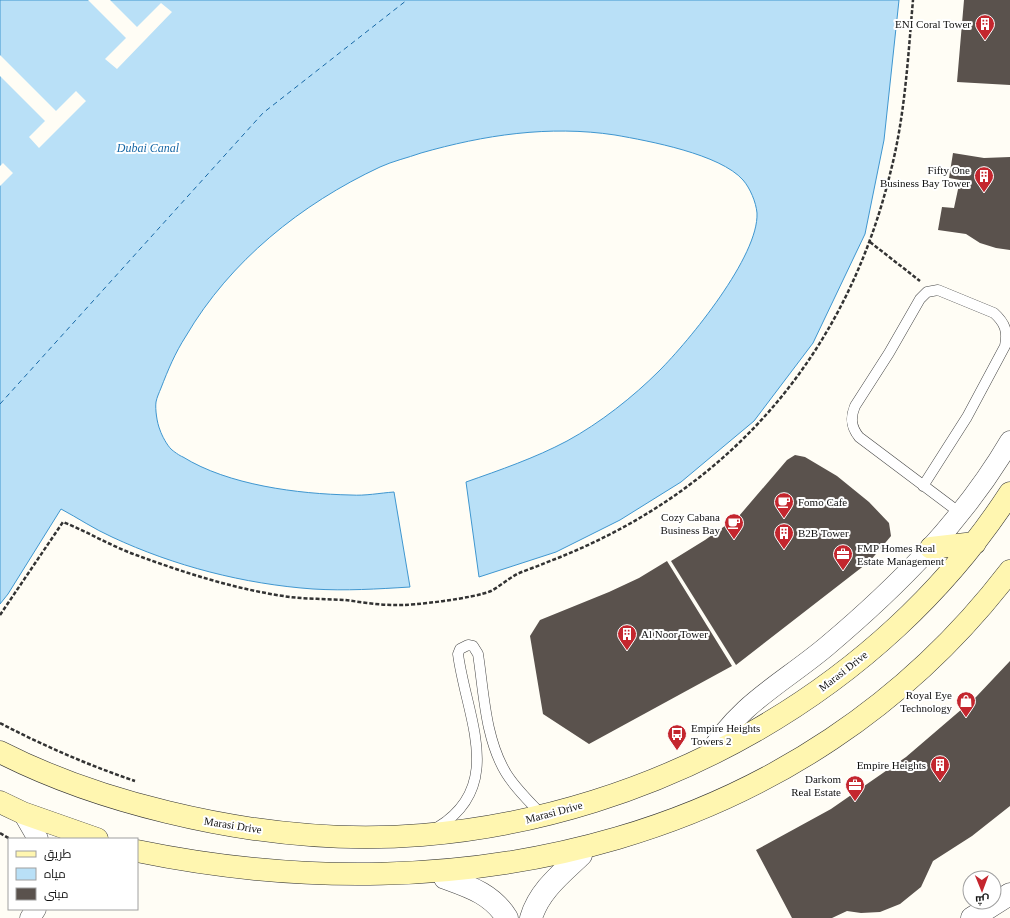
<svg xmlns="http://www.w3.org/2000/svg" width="1010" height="918" font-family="'Times New Roman',Cairo,serif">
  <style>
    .water { fill: #b9e0f7; stroke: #3f96cf }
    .pier { fill: #fffdf5 }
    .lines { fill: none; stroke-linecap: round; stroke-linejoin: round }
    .ferry { stroke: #1768a6; stroke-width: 1; stroke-dasharray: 5 4; stroke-linecap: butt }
    .building { fill: #5a524d }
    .service-casing { stroke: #444; stroke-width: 11 }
    .minor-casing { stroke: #444; stroke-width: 21 }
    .tertiary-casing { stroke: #444; stroke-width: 23 }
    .secondary-casing { stroke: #333; stroke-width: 23 }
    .path { stroke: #333; stroke-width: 2.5; stroke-dasharray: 4 2; stroke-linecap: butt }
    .service { stroke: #fff; stroke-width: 10 }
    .minor { stroke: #fff; stroke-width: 20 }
    .tertiary { stroke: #fff; stroke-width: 22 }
    .secondary { stroke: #fff6b0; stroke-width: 22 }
    .labels { text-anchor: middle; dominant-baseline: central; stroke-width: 4; stroke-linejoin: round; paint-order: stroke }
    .poi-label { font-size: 11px; fill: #111; stroke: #fff; text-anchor: end }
    .street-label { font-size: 11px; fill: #111; stroke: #fff }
    .water-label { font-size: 12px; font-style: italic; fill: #1768a6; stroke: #fff }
  </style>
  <rect width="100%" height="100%" fill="#fffdf5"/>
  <path class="water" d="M0,0H899L884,140L865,234L813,343L754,421L681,482L620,520L556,552L479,577L466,482C500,470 535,458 567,441C600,423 633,397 659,371C689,341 759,256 757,213C756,202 750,188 743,180C720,154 649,141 615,135C549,125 484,135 421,153C407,158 393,161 380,167C301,204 230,261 186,336C175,353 168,370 161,388C159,393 157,397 156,402C155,409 157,423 160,430C162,436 167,445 171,449C173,451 180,456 183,457C228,485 298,494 351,495C365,496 380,493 394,492L410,587C378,589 345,591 313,589C244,584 174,566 112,537C94,529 78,518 61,509L8,594L0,604Z"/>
  <path class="pier" d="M88,0H110L137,27L161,3L172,12L117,69L105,59L126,38Z
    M0,55L56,111L76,91L86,101L39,148L29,137L45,121L0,76Z
    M3,163L13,173L0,186V166Z"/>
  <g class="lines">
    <path class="ferry" d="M0,404L263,113L407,0"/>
  </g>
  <path class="building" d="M964,0H1010V85L957,82Z
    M953,153L984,158L1010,157V250L996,248L980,243L966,234L938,230L942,207L954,208L960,180L949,178Z
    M795,455L805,457L837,476L869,502L889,523L891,536L870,561L736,665L671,561L705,540L739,516L787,460Z
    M667,561L732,666L589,744L543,714L530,636L540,620L609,592L639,578Z
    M1010,661V806L972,836L933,861L921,887L900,904L880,912L861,913L847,911L832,918H792L756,850L831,809L906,757L976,697Z"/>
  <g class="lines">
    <g class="service-casing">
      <path id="service" d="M923,486L967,417L1005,346C1008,331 1005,323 994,313L938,290L927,292L920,299L889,353L855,406C850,418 851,427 859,437L960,513
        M438,827C506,785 466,716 458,654L460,649L468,645L473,646L478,654C484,693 485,738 506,773C515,788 530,802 542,815"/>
    </g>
    <g class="minor-casing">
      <path id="minor" d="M708,756C738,704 783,683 827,646C898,586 963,521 1010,441
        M23,813L38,839
        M30,918L36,909"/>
    </g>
    <g class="tertiary-casing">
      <path id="tertiary" d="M445,878C470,887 492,894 507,918
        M531,918C539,891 561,874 581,855
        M972,918L1010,894"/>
    </g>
    <g class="secondary-casing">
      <path id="secondary" d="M931,548L975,543
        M0,752C53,779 109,798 167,812C249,832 337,842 422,835C655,816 882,690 1010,493
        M0,802L23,813L97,839
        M137,851C462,918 802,843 1010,571"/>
    </g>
    <path class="path" d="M870,242L920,281
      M0,615L63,522C88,532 111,546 136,555C185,573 238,590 290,597C308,599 327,599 345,600C361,602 378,605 394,605C413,606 475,598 491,591C500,586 508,579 517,574C526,570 536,567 545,563C726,495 846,358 891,170C905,115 908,57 913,0
      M0,723C44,746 88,765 135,781
      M0,833L10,839"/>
    <use href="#service" class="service"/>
    <use href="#minor" class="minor"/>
    <use href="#tertiary" class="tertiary"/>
    <use href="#secondary" class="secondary"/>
  </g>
  <defs>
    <g id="building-pin" transform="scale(1)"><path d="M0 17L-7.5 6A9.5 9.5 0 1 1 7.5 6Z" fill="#c4262e" stroke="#fff"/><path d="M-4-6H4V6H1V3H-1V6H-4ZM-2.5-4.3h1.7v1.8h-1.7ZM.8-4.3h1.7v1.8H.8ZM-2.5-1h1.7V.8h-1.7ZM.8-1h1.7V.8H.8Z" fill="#fff"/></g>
    <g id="cafe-pin" transform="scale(1)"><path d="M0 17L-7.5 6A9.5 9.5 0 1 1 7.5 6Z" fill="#c4262e" stroke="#fff"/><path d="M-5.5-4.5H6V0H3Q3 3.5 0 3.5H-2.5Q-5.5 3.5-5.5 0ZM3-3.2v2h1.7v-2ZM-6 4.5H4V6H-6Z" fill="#fff"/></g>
    <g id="office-pin" transform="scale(1)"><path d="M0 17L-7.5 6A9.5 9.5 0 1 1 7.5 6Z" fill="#c4262e" stroke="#fff"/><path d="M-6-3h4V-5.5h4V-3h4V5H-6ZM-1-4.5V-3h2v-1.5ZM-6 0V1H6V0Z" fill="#fff"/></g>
    <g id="shop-pin" transform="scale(1)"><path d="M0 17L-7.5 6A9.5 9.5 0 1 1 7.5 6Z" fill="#c4262e" stroke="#fff"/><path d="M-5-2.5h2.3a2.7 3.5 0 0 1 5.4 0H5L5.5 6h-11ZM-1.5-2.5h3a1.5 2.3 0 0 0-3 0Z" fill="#fff"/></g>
    <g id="bus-pin" transform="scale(1)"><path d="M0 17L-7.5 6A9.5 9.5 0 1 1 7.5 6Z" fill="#c4262e" stroke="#fff"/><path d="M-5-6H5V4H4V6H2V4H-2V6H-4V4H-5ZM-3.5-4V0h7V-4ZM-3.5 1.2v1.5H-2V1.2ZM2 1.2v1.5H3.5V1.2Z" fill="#fff"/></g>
  </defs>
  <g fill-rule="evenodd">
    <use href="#building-pin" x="985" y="24"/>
    <use href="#building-pin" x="984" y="176"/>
    <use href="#cafe-pin" x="784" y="502"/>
    <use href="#cafe-pin" x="734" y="523"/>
    <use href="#building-pin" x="784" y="533"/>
    <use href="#office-pin" x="843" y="554"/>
    <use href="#building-pin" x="627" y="634"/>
    <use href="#shop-pin" x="966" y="701"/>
    <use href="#bus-pin" x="677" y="734"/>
    <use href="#building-pin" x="940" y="765"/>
    <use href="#office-pin" x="855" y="785"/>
  </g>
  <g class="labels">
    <g class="poi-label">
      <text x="971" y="24">ENI Coral Tower</text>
      <text x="970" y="170">Fifty One<tspan x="970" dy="13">Business Bay Tower</tspan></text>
      <text x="798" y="502" text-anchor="start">Fomo Cafe</text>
      <text x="720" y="517">Cozy Cabana<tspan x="720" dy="13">Business Bay</tspan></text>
      <text x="798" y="533" text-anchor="start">B2B Tower</text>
      <text x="857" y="548" text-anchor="start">FMP Homes Real<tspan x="857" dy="13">Estate Management</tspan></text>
      <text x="641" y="634" text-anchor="start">Al Noor Tower</text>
      <text x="952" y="695">Royal Eye<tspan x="952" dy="13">Technology</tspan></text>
      <text x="691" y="728" text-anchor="start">Empire Heights<tspan x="691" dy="13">Towers 2</tspan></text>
      <text x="926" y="765">Empire Heights</text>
      <text x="841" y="779">Darkom<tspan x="841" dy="13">Real Estate</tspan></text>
    </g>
    <g class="street-label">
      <text transform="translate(843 671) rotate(-38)">Marasi Drive</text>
      <text transform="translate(554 812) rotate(-15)">Marasi Drive</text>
      <text transform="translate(233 825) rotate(9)">Marasi Drive</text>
    </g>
    <g class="water-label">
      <text x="148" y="148">Dubai Canal</text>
    </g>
  </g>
  <rect x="8" y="838" width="130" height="72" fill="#ffffff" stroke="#a0a0a0"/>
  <rect x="16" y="851" width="20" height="6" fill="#fff6b0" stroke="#a0a0a0"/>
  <text x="44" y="858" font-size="12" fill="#111111">طريق</text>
  <rect x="16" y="868" width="20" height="12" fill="#b9e0f7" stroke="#a0a0a0"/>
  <text x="44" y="878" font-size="12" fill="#111111">مياه</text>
  <rect x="16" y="888" width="20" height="12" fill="#5a524d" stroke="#a0a0a0"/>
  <text x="44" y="898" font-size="12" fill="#111111">مبنى</text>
  <g transform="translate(982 890) rotate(179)"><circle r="19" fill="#ffffff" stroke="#a0a0a0"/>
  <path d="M0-3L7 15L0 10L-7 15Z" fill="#c4262e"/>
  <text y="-6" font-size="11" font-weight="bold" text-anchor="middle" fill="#111111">ش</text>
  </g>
</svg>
